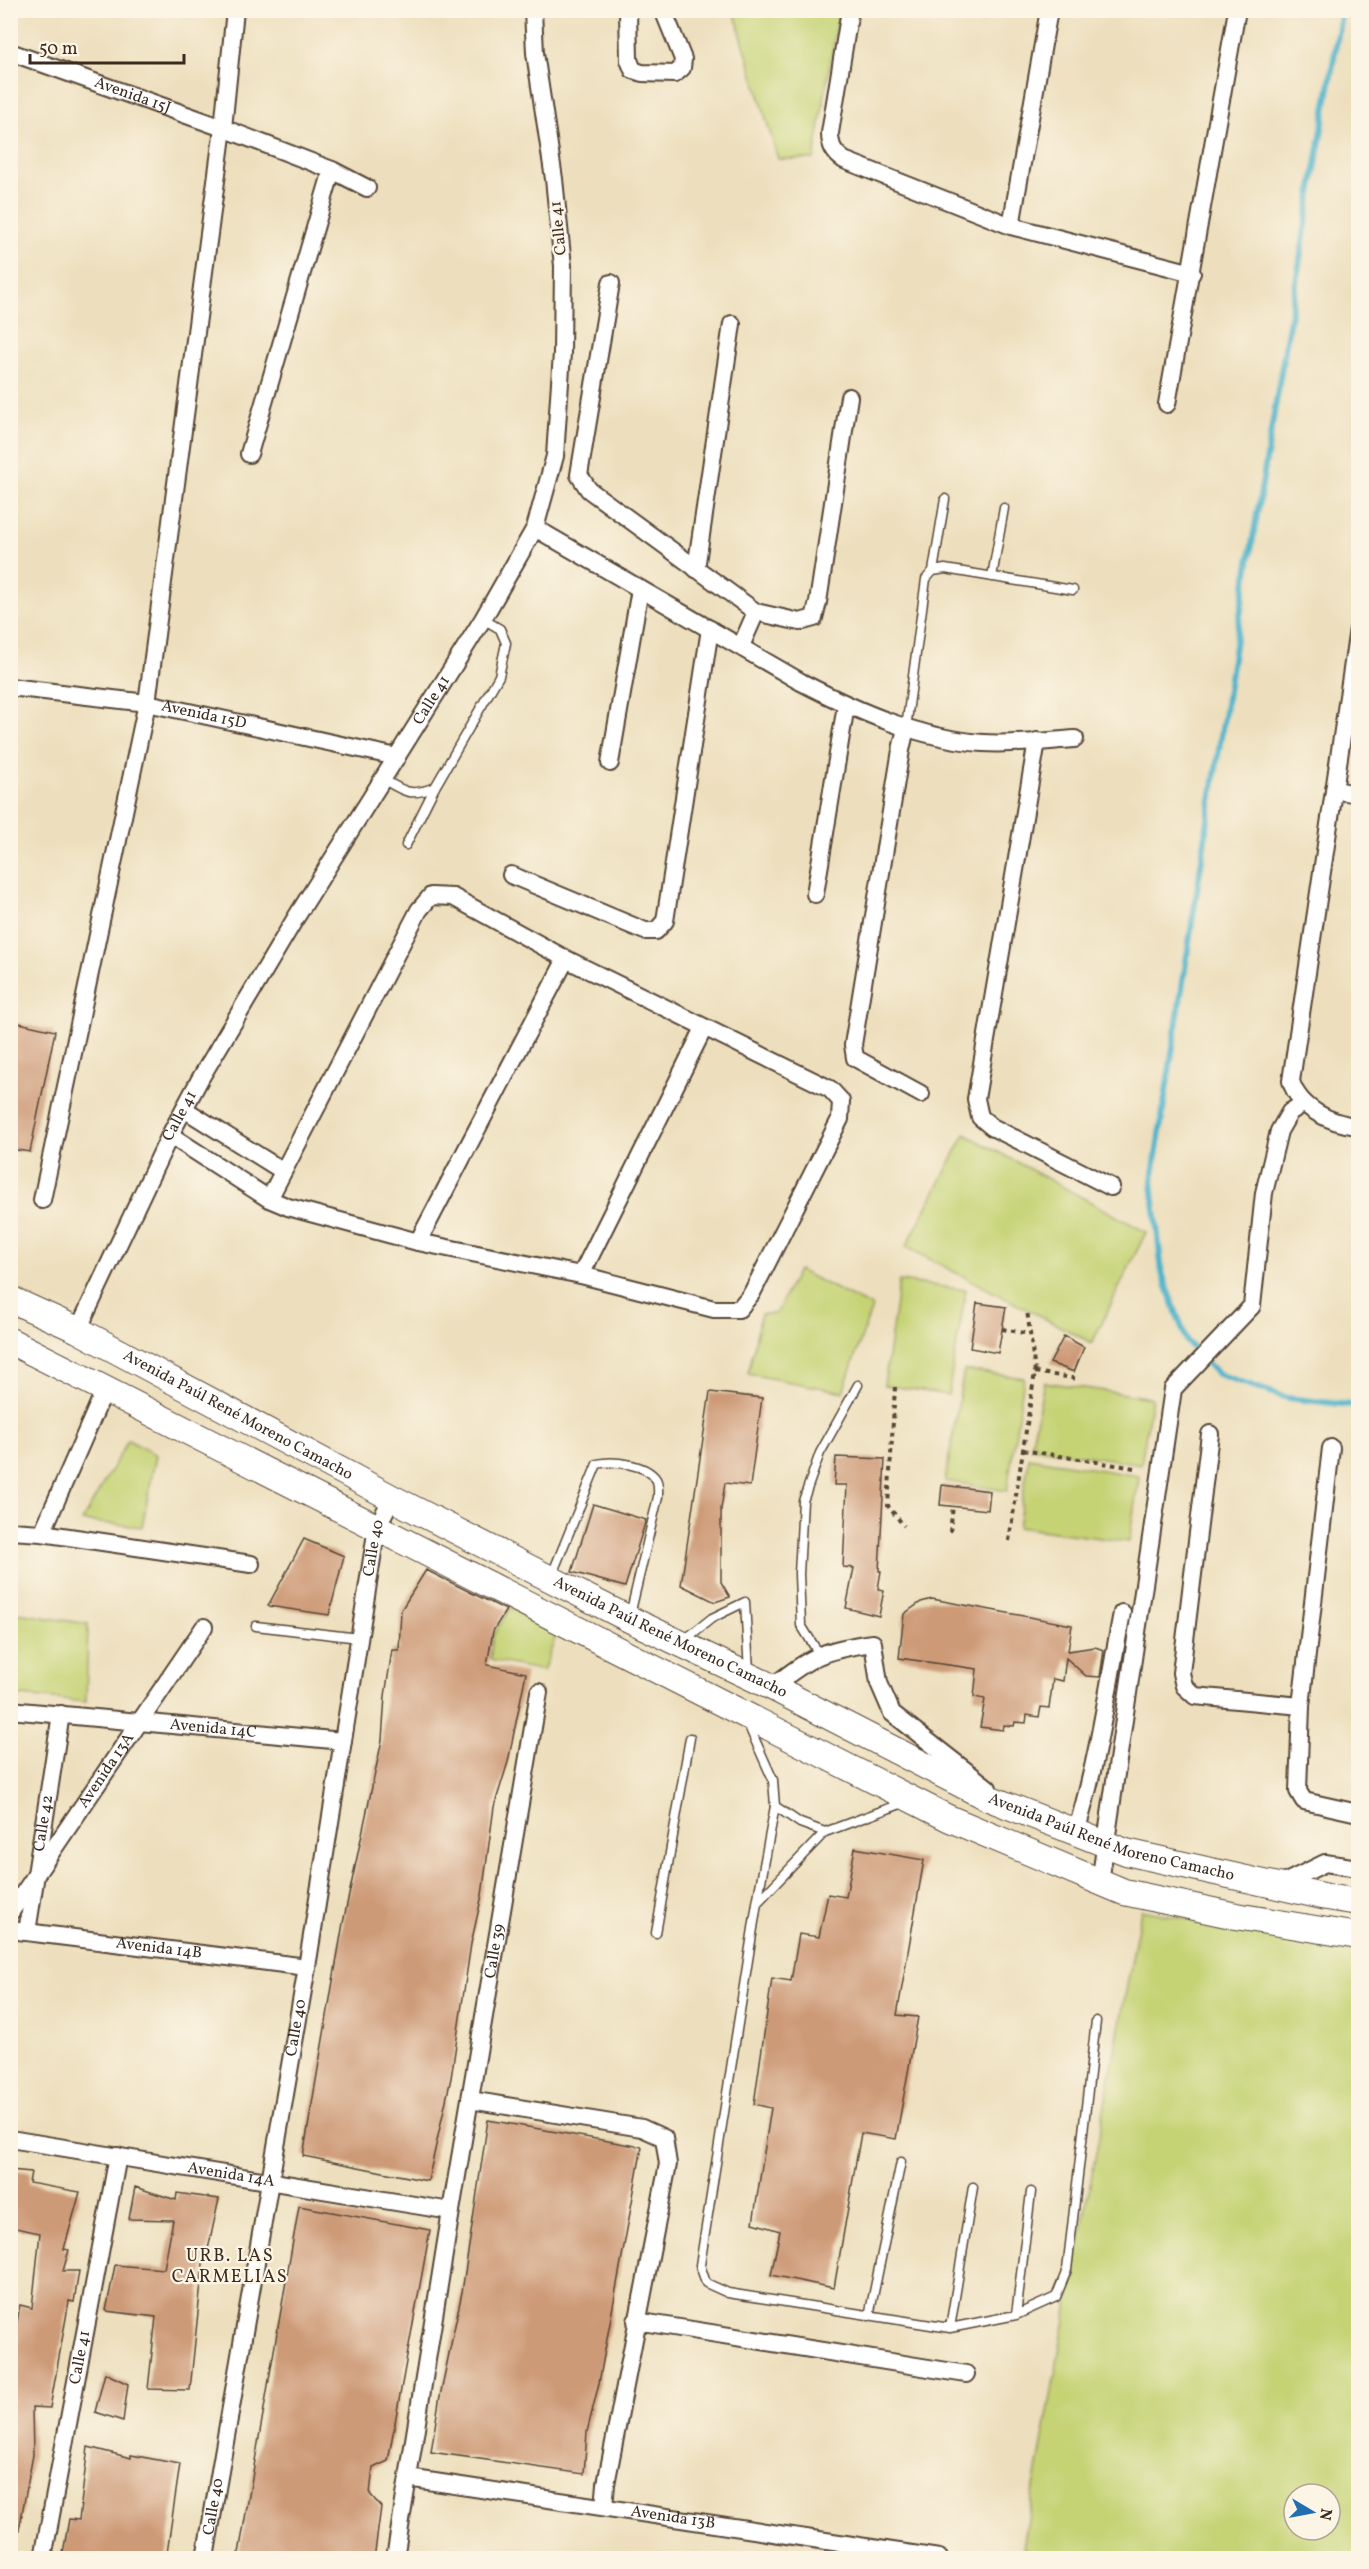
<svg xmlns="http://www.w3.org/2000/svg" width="1369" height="2569" font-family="Vollkorn,serif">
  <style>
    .green { fill: #c5d375; stroke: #807e4a; stroke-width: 1.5; fill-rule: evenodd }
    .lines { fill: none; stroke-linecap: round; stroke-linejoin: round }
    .stream { stroke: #4bb2ca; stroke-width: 6 }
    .building { fill: #cd9a77 }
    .service-casing { stroke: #564536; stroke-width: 11 }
    .minor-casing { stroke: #564536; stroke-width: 20 }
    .primary-casing { stroke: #564536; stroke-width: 28 }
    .path { stroke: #564536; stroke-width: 4; stroke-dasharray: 4.5 4.5; stroke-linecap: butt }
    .service { stroke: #fff; stroke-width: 8 }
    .minor { stroke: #fff; stroke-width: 16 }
    .primary { stroke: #fff; stroke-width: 26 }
    .labels { text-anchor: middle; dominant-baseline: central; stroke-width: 4.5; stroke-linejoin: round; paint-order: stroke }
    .street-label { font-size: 16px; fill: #3b2a1e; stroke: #fcf5e5 }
    .neighbourhood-label { font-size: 18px; letter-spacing: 1.5px; fill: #3b2a1e; stroke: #fcf5e5 }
  </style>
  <rect width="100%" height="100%" fill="#fcf5e5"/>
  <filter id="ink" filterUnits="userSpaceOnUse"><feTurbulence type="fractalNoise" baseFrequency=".0167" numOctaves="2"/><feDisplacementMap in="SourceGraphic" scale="12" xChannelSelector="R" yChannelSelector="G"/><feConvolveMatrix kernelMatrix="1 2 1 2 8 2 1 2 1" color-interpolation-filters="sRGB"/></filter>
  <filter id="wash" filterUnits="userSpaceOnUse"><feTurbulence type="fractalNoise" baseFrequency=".008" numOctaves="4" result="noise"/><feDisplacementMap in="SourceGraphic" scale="24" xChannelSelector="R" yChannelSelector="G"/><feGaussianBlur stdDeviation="1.35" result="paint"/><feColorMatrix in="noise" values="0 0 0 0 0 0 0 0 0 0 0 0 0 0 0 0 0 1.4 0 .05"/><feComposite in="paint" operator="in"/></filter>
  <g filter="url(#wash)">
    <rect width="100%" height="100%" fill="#eddfbd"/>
    <path class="green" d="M734,11H839L814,159H778Z
      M965,1134L1146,1232L1092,1343L906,1247Z
      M798,1270L872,1307L843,1392L748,1374L761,1314H774L778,1310Z
      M899,1281L966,1290L948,1395L884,1385Z
      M964,1370L1024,1378L1007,1491L945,1481Z
      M1044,1382L1152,1398L1141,1464L1031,1447Z
      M128,1440L156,1455L142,1527L82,1521Z
      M1029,1458L1139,1476L1129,1542L1018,1527Z
      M510,1608L558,1631L543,1671L490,1660L493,1636Z
      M11,1612L88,1624L86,1702L11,1695Z
      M1141,1910L1358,1951V2558H1041L1023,2547ZM1294,2494H1330V2530H1294Z"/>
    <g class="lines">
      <path class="stream" d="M1342,10L1236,639L1152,1182L1162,1273L1187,1342L1218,1374L1288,1398L1358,1406"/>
    </g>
    <g id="blocks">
      <path class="building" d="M10,1021L55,1031L30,1152L10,1149Z
        M977,1303L1006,1307L998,1353L970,1348Z
        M1064,1336L1084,1347L1074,1372L1050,1363Z
        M710,1392L762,1398L750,1486L725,1483L721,1509V1582L730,1597L715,1602L681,1585Z
        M836,1457L885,1459L879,1571H881L878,1589L884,1590L879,1616L846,1608L854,1568L843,1567L847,1485H834Z
        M942,1485L990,1491L988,1510L940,1505Z
        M593,1504L646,1520L625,1587L572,1572Z
        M304,1539L344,1556L329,1615L268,1606Z
        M426,1570L506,1610L493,1631L487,1665L526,1673L508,1762L494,1807L482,1895L471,1944L451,2078L428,2181L303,2156L343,1923L382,1740L385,1696L392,1650H399L401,1610Z
        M932,1599L1072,1625L1068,1651L1095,1647L1104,1650L1100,1677L1086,1676L1066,1658L1063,1681L1053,1679L1049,1708L1041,1707L1039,1717L1027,1715L1026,1723L1015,1722L1014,1726L1004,1725L1003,1730L980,1727L985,1699L974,1697L977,1669L899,1658L904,1614L921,1602Z
        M855,1848L924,1860L897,2015L918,2017L896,2139L861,2133L834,2288L771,2275L780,2231L753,2223L771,2108L754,2104L772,1978L791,1981L799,1934L819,1937L828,1894L846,1897Z
        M488,2120L642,2147L599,2383L587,2432L584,2474L431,2452L439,2401L462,2292Z
        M10,2170L31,2172L29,2183L80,2192L64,2249L69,2250L63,2271H79L74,2302L69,2301L50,2408L32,2407L33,2455L19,2530L10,2529V2361L20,2305L32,2308L40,2233L10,2227Z
        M135,2187L176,2200L177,2193L219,2199L207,2254H204L190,2390L148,2389L156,2317L106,2311L115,2265L164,2269L173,2220L129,2219Z
        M299,2206L430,2230L388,2461L373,2468L370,2494L381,2507L374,2559H238Z
        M105,2373L128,2384L123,2421L95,2412Z
        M88,2447L131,2458V2455L180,2464L166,2559H62L69,2519L79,2520Z"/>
    </g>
  </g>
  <g filter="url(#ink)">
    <use href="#blocks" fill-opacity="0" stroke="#564536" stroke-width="1.5"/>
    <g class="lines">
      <g class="service-casing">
        <path id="service" d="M933,571L945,499
          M992,577L1004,508
          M906,728L926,579L933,571L945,569L1073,590
          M383,779C404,792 411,797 435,787
          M406,845L435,787L499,676L506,643L500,629L483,619
          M551,1577L597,1464C613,1460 646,1464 656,1479C659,1484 658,1491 658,1497L630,1615
          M256,1626L359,1638
          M683,1641L712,1618L745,1602L749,1671
          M819,1654L801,1625L799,1574L803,1501L820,1453L858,1385
          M747,1722L773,1780L775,1806L800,1823L825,1832L906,1802
          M775,1806L757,1903L700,2265L706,2283L728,2293L950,2328L1016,2315L1056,2297L1067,2270L1096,2021
          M757,1903L825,1832
          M656,1933L690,1738
          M1016,2315L1031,2192
          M869,2316L901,2162
          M950,2328L973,2187"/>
      </g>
      <g class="minor-casing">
        <g id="minor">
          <path d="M628,10L629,60L633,70L642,73L675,74L682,68L683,59L663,10"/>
          <path d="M850,10L830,133C830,146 834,153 844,160L1011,226L1192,273"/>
          <path id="s1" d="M10,52L223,128L332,170L367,188"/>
          <path d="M1011,226L1049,10"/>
          <path d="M611,283L579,475L589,490L756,612L800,622L814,618L818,602L849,397"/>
          <path d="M1167,404L1237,10"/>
          <path d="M249,454L332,170"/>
          <path d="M535,528L801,682C857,711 920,739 983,743C1013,745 1045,741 1075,739"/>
          <path d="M696,569L732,324"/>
          <path d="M1358,629L1291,1081C1299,1109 1332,1124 1358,1126"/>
          <path d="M741,646L756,612"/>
          <path id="s2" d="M10,687L147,703L397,757"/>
          <path d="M906,728L901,750L853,1045L855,1058L921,1094"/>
          <path d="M1037,741L976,1099L980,1117L992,1127L1111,1187"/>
          <path d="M610,763L640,589"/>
          <path d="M1334,790L1358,794"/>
          <path d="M511,875L645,931H656L665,921L710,629"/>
          <path d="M815,894L846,705"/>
          <path d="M184,1109L283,1171"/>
          <path d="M170,1135L269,1199L288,1207L418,1242L581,1275L714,1309H739L752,1293L840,1119L841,1101L830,1089L566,959L453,897L431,896L419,910L269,1199"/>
          <path d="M42,1200L147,703L223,128L235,10"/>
          <path d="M418,1242L566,959"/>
          <path d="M581,1275L704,1028"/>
          <path id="s3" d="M78,1330L170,1135L200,1079L295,919L483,619L535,528L555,456L562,353L563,266L554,179L535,53L533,10"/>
          <path d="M1210,1434L1181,1673L1184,1686L1195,1696L1301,1706"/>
          <path d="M1331,1448L1301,1706L1298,1791L1304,1801L1358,1813"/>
          <path d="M10,1531L42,1533L251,1564"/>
          <path d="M42,1533L106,1387"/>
          <path d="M772,1687C812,1656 822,1650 873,1643L879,1683L892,1713L988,1788"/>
          <path id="s4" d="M10,1710L343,1741"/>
          <path d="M1076,1832C1098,1761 1108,1686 1122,1613"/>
          <path d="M1100,1882L1173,1389L1252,1306L1264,1193L1279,1131L1290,1112L1304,1103"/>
          <path d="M1278,1886L1325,1863L1358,1868"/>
          <path id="s5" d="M10,1913L204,1627"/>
          <path id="s6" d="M10,1930L307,1967"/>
          <path id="s7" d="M27,1932L61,1714"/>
          <path d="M470,2100L642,2128L664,2138L668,2164L606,2484L604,2507"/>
          <path id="s8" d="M10,2139L451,2211"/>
          <path d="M636,2321L966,2374"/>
          <path id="s9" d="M408,2478L939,2558"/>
          <path id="s10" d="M43,2558L118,2156"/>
          <path id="s11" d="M205,2558L307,1967L377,1527L392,1498"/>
          <path id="s12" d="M395,2558L451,2211L539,1692"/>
        </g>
      </g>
      <g class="primary-casing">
        <g id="primary">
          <path id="s13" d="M10,1299L78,1330L392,1498L629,1619L772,1687L986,1797L1126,1852L1327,1897L1358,1902"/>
          <path d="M10,1341L948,1818L1124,1892L1236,1916L1358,1936"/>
        </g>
      </g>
      <path class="path" d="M1002,1329L1030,1334
        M1035,1372L1078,1379
        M895,1387L888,1506L904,1526
        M1023,1450L1134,1468
        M950,1532L953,1506
        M1009,1541L1035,1372L1027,1310"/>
      <use href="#service" class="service"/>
      <use href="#minor" class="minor"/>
      <use href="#primary" class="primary"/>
    </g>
  </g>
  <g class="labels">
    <g class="street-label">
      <text stroke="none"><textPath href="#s1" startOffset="130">Avenida 15J</textPath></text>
      <text transform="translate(559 228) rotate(-96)">Calle 41</text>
      <text stroke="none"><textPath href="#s3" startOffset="723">Calle 41</textPath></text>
      <text stroke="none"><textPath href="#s2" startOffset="196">Avenida 15D</textPath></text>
      <text stroke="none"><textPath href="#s3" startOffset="237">Calle 41</textPath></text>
      <text stroke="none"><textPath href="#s13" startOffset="256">Avenida Paúl René Moreno Camacho</textPath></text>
      <text stroke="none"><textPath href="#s11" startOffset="1024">Calle 40</textPath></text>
      <text stroke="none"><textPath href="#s13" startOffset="742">Avenida Paúl René Moreno Camacho</textPath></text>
      <text stroke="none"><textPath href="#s4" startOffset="204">Avenida 14C</textPath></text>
      <text stroke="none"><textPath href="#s5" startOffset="172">Avenida 13A</textPath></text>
      <text stroke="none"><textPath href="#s7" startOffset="110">Calle 42</textPath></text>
      <text stroke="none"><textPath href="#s13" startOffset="1228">Avenida Paúl René Moreno Camacho</textPath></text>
      <text stroke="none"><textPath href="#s6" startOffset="150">Avenida 14B</textPath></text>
      <text stroke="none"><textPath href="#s12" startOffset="615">Calle 39</textPath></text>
      <text stroke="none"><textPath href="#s11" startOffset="538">Calle 40</textPath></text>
      <text stroke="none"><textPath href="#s8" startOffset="224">Avenida 14A</textPath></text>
      <text stroke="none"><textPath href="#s10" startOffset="204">Calle 41</textPath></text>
      <text stroke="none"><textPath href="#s11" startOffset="52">Calle 40</textPath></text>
      <text stroke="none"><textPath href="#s9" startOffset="268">Avenida 13B</textPath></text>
    </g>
    <g class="neighbourhood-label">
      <text x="230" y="2256">URB. LAS<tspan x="230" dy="21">CARMELIAS</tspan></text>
    </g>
  </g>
  <rect width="1369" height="2569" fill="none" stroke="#fcf5e5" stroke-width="36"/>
  <g transform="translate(1312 2512) rotate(100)"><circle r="28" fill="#fcf5e5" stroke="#afa495" stroke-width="1.5"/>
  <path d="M0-4.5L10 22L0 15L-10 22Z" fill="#1f6fb2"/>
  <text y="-9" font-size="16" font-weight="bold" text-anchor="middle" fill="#3b2a1e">N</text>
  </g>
  <path d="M30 54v9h154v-9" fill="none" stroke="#3b2a1e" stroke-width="3"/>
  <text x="39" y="54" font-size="18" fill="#3b2a1e" stroke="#fcf5e5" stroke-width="4.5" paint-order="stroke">50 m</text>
</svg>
